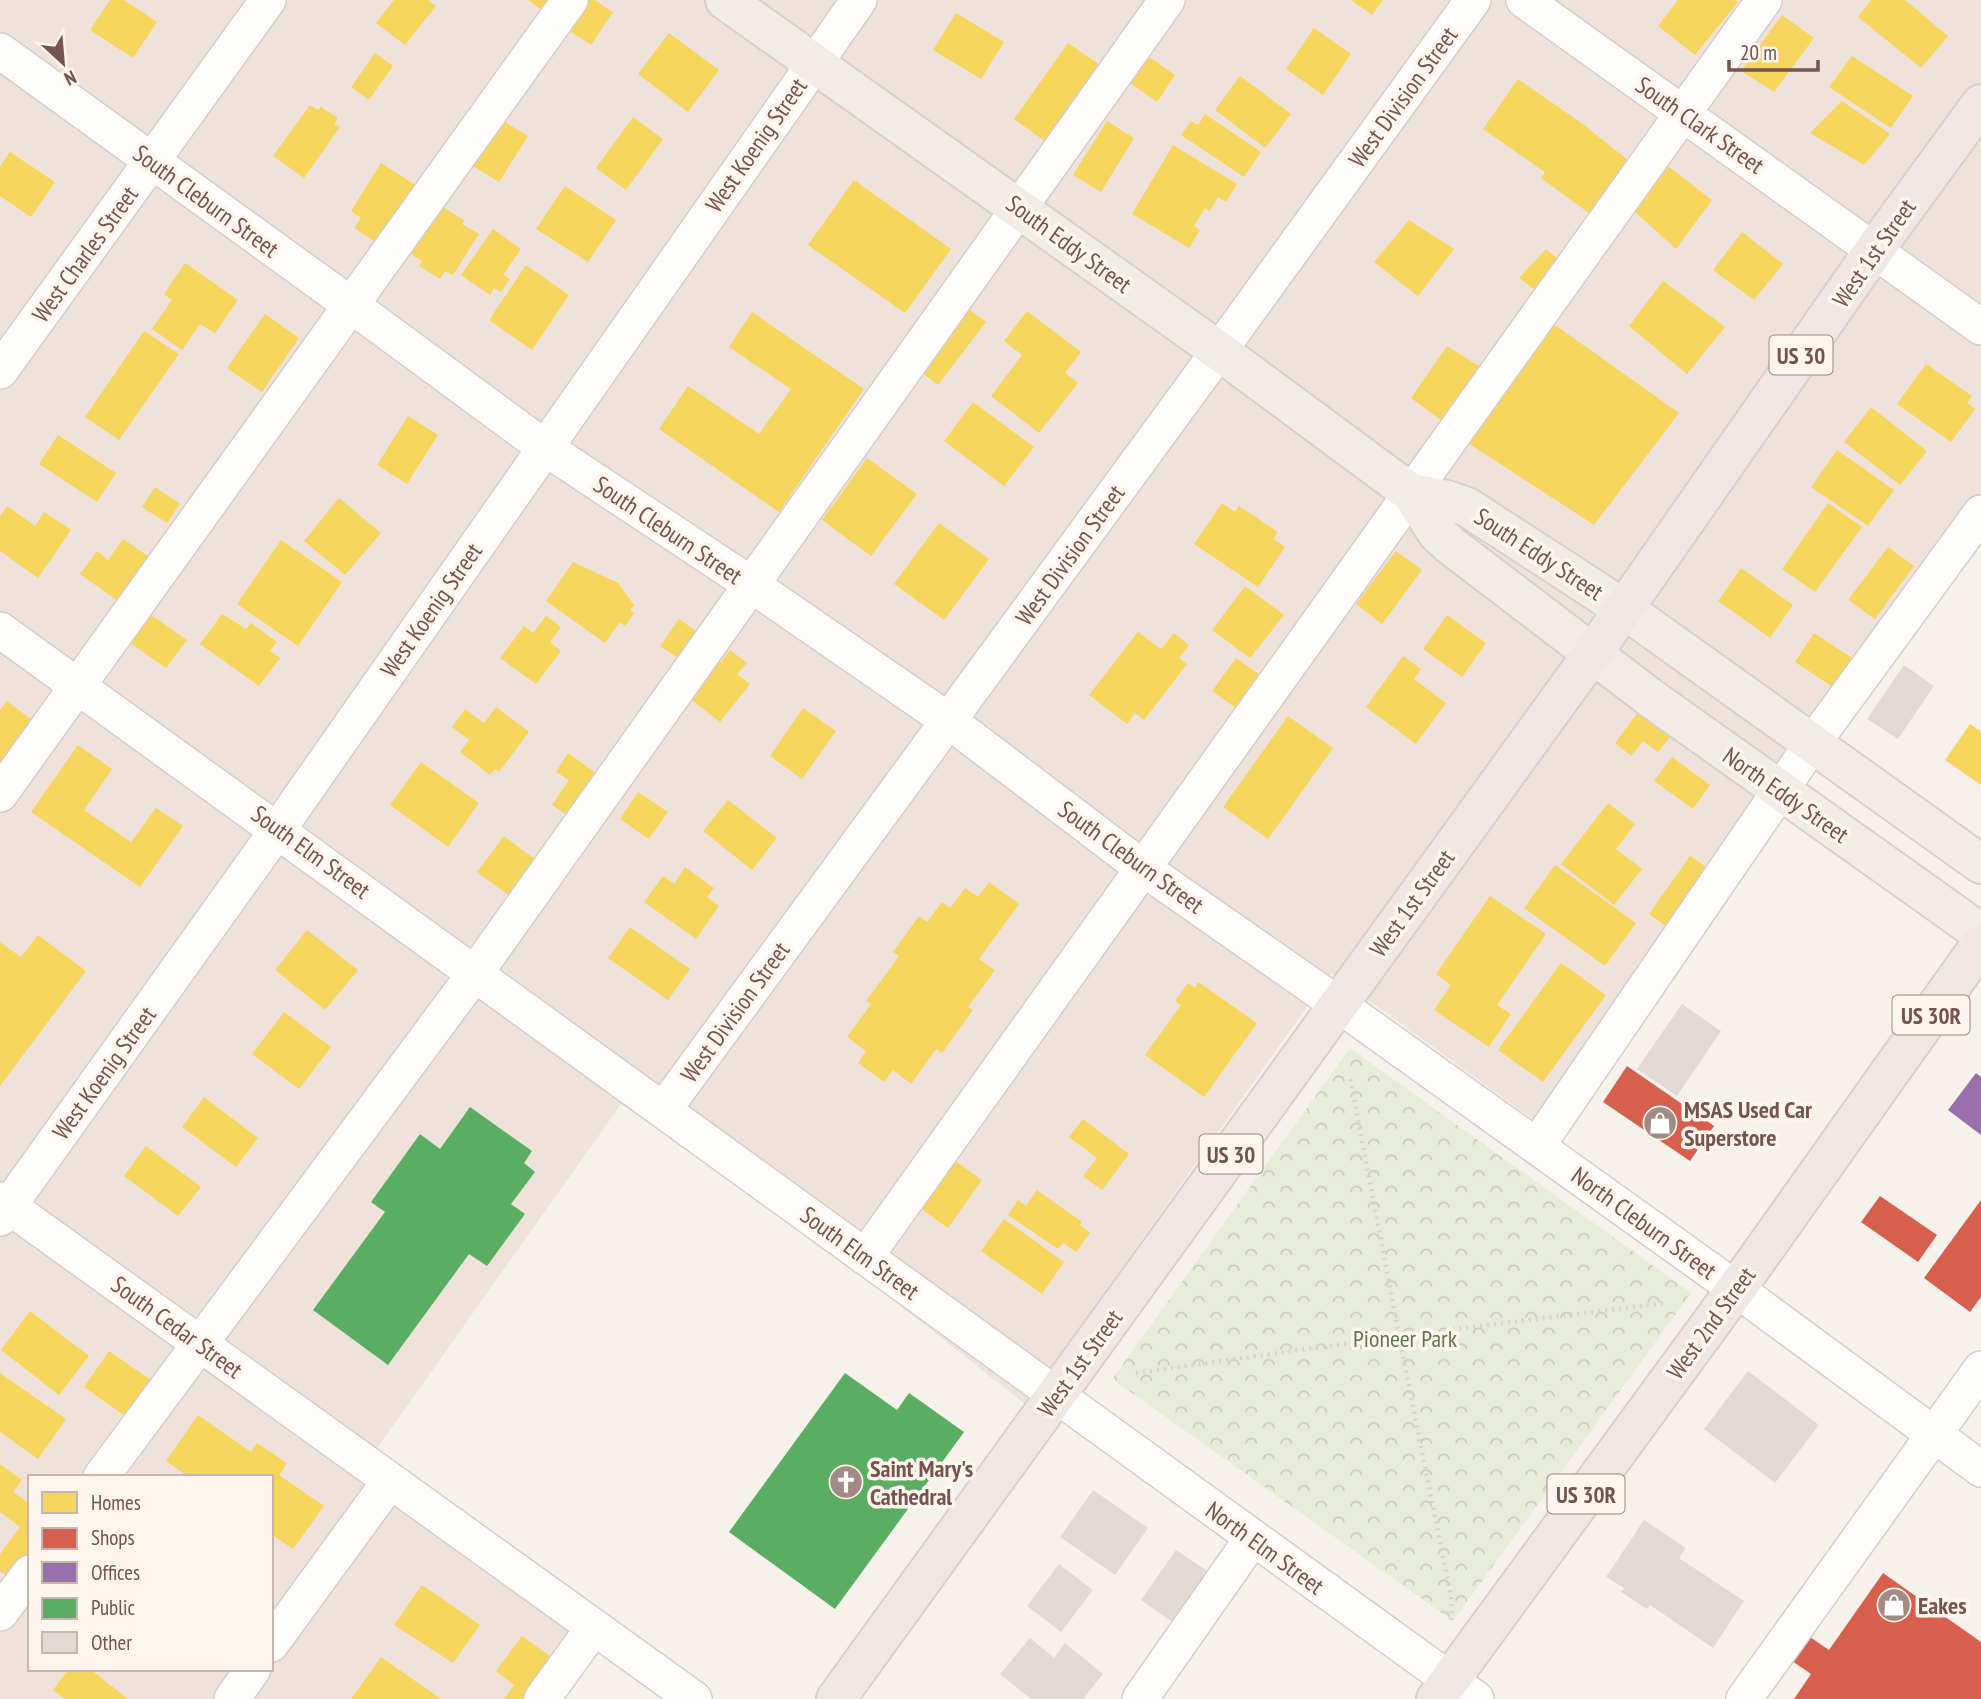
<svg xmlns="http://www.w3.org/2000/svg" width="1981" height="1699" font-family="'PT Sans Narrow',sans-serif">
  <style>
    .residential { fill: #efe2da; fill-rule: evenodd }
    .park { fill: url(#park-crowns) }
    .homes { fill: #f6d55c }
    .shops { fill: #d6604d }
    .offices { fill: #9970ab }
    .public { fill: #5aae61 }
    .building { fill: #e3d9d4 }
    .lines { fill: none; stroke-linecap: round; stroke-linejoin: round }
    .minor-casing { stroke: #d6cdc9; stroke-width: 38 }
    .major-casing { stroke: #d8ceca; stroke-width: 42 }
    .highway-casing { stroke: #d8ceca; stroke-width: 42 }
    .path { stroke: #dad1cf; stroke-width: 4.5; stroke-dasharray: 2 5; stroke-linecap: butt }
    .minor { stroke: #fefdfc; stroke-width: 35 }
    .major { stroke: #f2ece6; stroke-width: 38 }
    .highway { stroke: #f0e7e5; stroke-width: 38 }
    .labels { text-anchor: middle; dominant-baseline: central; stroke-width: 7; stroke-linejoin: round; paint-order: stroke }
    .shield { fill: #fef5ee; stroke: #9d847d; stroke-width: 2 }
    .shield-label { font-size: 23px; font-weight: bold; fill: #74544d }
    .street-label { font-size: 24px; fill: #74544d; stroke: #fef5ee }
    .poi-label { font-size: 24px; font-weight: bold; fill: #74544d; stroke: #fef5ee; text-anchor: start }
    .park-label { font-size: 24px; fill: #5e7846; stroke: #fef5ee }
  </style>
  <defs>
    <pattern id="park-crowns" width="20" height="18" patternUnits="userSpaceOnUse" patternTransform="scale(1.75)"><rect width="20" height="18" fill="#e7ecd8"/><path d="M2 6a3 3 0 1 1 6 0M12 15a3 3 0 1 1 6 0" fill="none" stroke="#caccbb"/></pattern>
  </defs>
  <rect width="100%" height="100%" fill="#f7f1ec"/>
  <path class="residential" d="M0,0H1981V501L1541,1125L1331,973L1025,1404L848,1264L621,1104L373,1454L590,1608L525,1699H0ZM30,1477H271V1669H30Z"/>
  <path class="park" d="M1350,1048L1691,1293L1453,1621L1112,1379Z"/>
  <path class="homes" d="M110,0H124L157,22L133,58L90,30Z
    M394,0H428L436,6L405,45L376,23Z
    M528,0H550L542,10Z
    M584,0H595L613,12L591,45L565,28Z
    M1351,0H1383L1372,15Z
    M1678,0H1735L1738,2L1695,55L1658,26Z
    M1871,0H1905L1948,36L1921,68L1858,17Z
    M956,13L1004,42L981,79L933,50Z
    M1782,15L1814,38L1774,92L1741,71Z
    M1314,28L1351,54L1323,95L1286,69Z
    M669,33L719,70L688,112L638,74Z
    M1068,43L1103,67L1049,144L1014,119Z
    M375,53L393,66L369,100L351,87Z
    M1145,54L1175,75L1157,102L1127,81Z
    M1852,56L1913,96L1891,128L1829,87Z
    M1240,76L1291,114L1265,148L1215,110Z
    M1518,79L1580,122L1637,167L1597,219L1541,178L1545,172L1483,129Z
    M1842,101L1890,134L1864,165L1810,133Z
    M310,105L318,110L321,107L338,118L334,124L340,127L304,178L273,156Z
    M1205,114L1261,152L1244,177L1181,135L1191,121L1198,125Z
    M495,116L528,136L499,182L466,162Z
    M633,117L663,139L626,190L596,168Z
    M1107,121L1134,138L1101,192L1073,175Z
    M1173,145L1237,184L1226,202L1218,197L1210,211L1205,208L1194,226L1200,230L1189,248L1132,214Z
    M10,152L55,182L31,217L0,196V166Z
    M381,163L417,186L380,245L354,228L361,218L351,211Z
    M1664,163L1712,200L1676,249L1634,211Z
    M854,180L951,249L905,313L808,245Z
    M565,186L616,220L588,262L536,229Z
    M441,206L464,220L462,224L479,234L453,275L445,271L440,279L419,266L422,261L411,254Z
    M1409,220L1454,249L1418,296L1374,262Z
    M493,229L521,249L503,275L510,279L501,292L494,288L490,295L461,275Z
    M1742,232L1783,264L1754,300L1713,270Z
    M1546,249L1564,264L1540,294L1519,278Z
    M185,263L238,300L215,333L200,324L182,350L152,329L172,300L164,294Z
    M526,265L569,295L532,350L489,320Z
    M1663,281L1725,327L1687,374L1629,326Z
    M962,304L986,322L938,385L914,367Z
    M1027,311L1081,352L1065,373L1078,383L1039,433L991,396L1022,355L1004,341Z
    M752,312L864,389L779,512L659,429L688,386L759,434L791,389L729,347Z
    M265,314L299,338L262,392L227,368Z
    M1551,322L1679,413L1594,525L1468,443Z
    M144,331L179,354L119,440L85,417Z
    M1447,346L1485,370L1445,423L1411,398Z
    M1926,364L1972,396L1967,403L1975,409L1951,442L1897,404Z
    M973,402L1034,447L1004,486L944,441Z
    M1871,407L1927,451L1900,485L1844,442Z
    M408,416L438,435L407,484L377,465Z
    M58,435L116,473L97,502L39,464Z
    M1837,450L1894,490L1868,526L1811,487Z
    M867,458L917,494L871,556L822,520Z
    M155,487L180,504L167,523L142,507Z
    M339,498L381,533L345,575L304,541Z
    M1222,503L1235,512L1239,506L1278,532L1273,539L1285,547L1258,587L1194,544Z
    M1828,503L1862,527L1815,592L1782,569Z
    M7,506L35,526L44,512L71,530L38,578L0,551V516Z
    M939,523L989,559L944,620L894,584Z
    M123,539L151,558L119,602L80,574L97,551L108,560Z
    M281,540L342,582L298,646L237,604Z
    M1888,547L1914,566L1875,619L1848,600Z
    M1396,551L1422,570L1382,624L1356,604Z
    M573,562L618,583L634,605L630,610L634,613L625,626L620,622L605,643L546,601Z
    M1741,568L1793,605L1770,638L1718,601Z
    M1245,586L1284,615L1250,658L1212,630Z
    M147,612L187,640L166,668L127,641Z
    M222,614L246,629L251,623L277,642L270,651L280,658L259,686L200,644Z
    M1447,615L1486,643L1462,677L1423,649Z
    M546,616L561,627L550,642L561,651L536,684L500,658L524,626L533,633Z
    M679,619L702,635L684,662L660,646Z
    M1138,632L1161,649L1174,633L1189,645L1179,658L1187,664L1144,720L1135,713L1127,724L1089,695Z
    M1814,633L1855,660L1836,689L1795,662Z
    M730,650L747,663L737,674L750,684L720,722L684,694L714,656L721,662Z
    M1403,656L1421,669L1414,679L1446,703L1416,744L1366,707Z
    M1236,658L1266,679L1243,713L1212,691Z
    M7,701L39,725L0,766V710Z
    M496,707L529,732L499,772L495,769L490,775L460,752L469,740L452,727L465,709L484,723Z
    M803,708L836,731L802,779L770,756Z
    M1638,712L1670,737L1658,752L1643,741L1631,756L1615,743Z
    M1288,716L1333,748L1268,839L1223,807Z
    M1970,724L1981,732V785L1945,760Z
    M78,745L112,769L84,810L131,842L156,808L183,826L140,887L31,812Z
    M568,753L600,776L571,818L552,805L569,780L556,772Z
    M1672,757L1710,785L1693,809L1654,781Z
    M421,762L479,803L448,847L390,805Z
    M638,792L668,812L649,839L620,819Z
    M728,800L777,838L752,870L703,831Z
    M1608,803L1635,824L1616,849L1642,869L1614,905L1561,864Z
    M504,836L537,861L511,897L477,872Z
    M1690,856L1717,874L1676,933L1649,914Z
    M1555,865L1636,923L1605,966L1524,908Z
    M685,867L714,888L707,897L719,906L696,939L644,902L663,876L674,884Z
    M989,882L1019,904L979,959L995,970L968,1007L973,1010L942,1053L936,1049L911,1084L893,1070L884,1082L858,1063L866,1051L847,1037L871,1004L866,1001L899,956L893,952L919,916L927,922L942,902L950,908L965,888L978,897Z
    M1490,896L1546,934L1497,1005L1511,1014L1489,1047L1434,1010L1451,985L1436,974Z
    M630,927L690,969L668,1000L608,958Z
    M307,930L358,970L325,1010L275,970Z
    M38,935L86,971L0,1086V942L21,957Z
    M1561,963L1606,995L1543,1082L1498,1050Z
    M1198,982L1257,1023L1204,1097L1145,1055L1181,1005L1175,1001L1188,983L1195,988Z
    M284,1012L331,1047L299,1089L252,1054Z
    M204,1097L258,1138L236,1167L182,1127Z
    M1083,1119L1129,1154L1102,1190L1083,1176L1097,1158L1069,1137Z
    M146,1146L201,1187L178,1216L124,1176Z
    M951,1158L982,1180L948,1228L917,1206Z
    M1037,1190L1082,1222L1080,1225L1090,1233L1076,1252L1063,1243L1058,1249L1008,1215L1018,1200L1026,1206Z
    M1004,1219L1064,1262L1042,1294L981,1251Z
    M30,1311L89,1356L59,1395L1,1350Z
    M109,1351L158,1385L132,1421L84,1387Z
    M0,1373L66,1419L38,1459L0,1432Z
    M198,1415L251,1452L257,1443L287,1463L279,1475L324,1506L293,1549L271,1534V1477H189L166,1461Z
    M0,1464L22,1480L13,1492L30,1504V1558L14,1580L0,1571V1554L20,1527L0,1512Z
    M422,1585L480,1625L453,1663L394,1625Z
    M522,1636L557,1661L530,1699H504L514,1685L496,1671Z
    M381,1657L441,1699H351Z
    M69,1669H90L128,1699H65L53,1690Z"/>
  <path class="shops" d="M1627,1066L1714,1126L1690,1161L1603,1102Z
    M1880,1196L1937,1235L1918,1262L1861,1222Z
    M1981,1200V1297L1970,1312L1924,1278Z
    M1883,1573L1981,1642V1699H1794L1811,1674L1792,1661L1810,1637L1829,1650Z"/>
  <path class="offices" d="M1976,1073L1981,1077V1135L1948,1110Z"/>
  <path class="public" d="M470,1107L532,1151L524,1163L535,1172L511,1204L525,1214L487,1266L469,1254L388,1365L313,1310L385,1212L371,1202L420,1134L440,1149Z
    M845,1373L897,1410L909,1393L964,1432L835,1609L729,1532Z"/>
  <path class="building" d="M1904,665L1934,686L1898,739L1867,719Z
    M1682,1004L1721,1031L1677,1096L1637,1069Z
    M1748,1371L1819,1425L1775,1483L1704,1429Z
    M1093,1490L1148,1528L1115,1575L1060,1537Z
    M1644,1520L1686,1548L1679,1558L1744,1601L1713,1648L1650,1605L1647,1609L1621,1592L1624,1588L1606,1577Z
    M1176,1550L1216,1577L1181,1628L1141,1600Z
    M1059,1564L1093,1590L1061,1632L1027,1606Z
    M1030,1638L1054,1658L1065,1643L1103,1674L1083,1699H1031L1000,1674Z"/>
  <g class="lines">
    <g class="minor-casing">
      <path id="minor" d="M1524,0L1981,327
        M0,51L351,305L544,447L752,585L949,721L1144,869L1339,1005L1736,1289L1981,1469
        M0,371L268,0
        M0,630C495,983 982,1346 1476,1699
        M0,794L570,0
        M664,1109L1219,351L1473,0
        M1537,1146L1812,744L1981,513
        M0,1200L694,1699
        M0,1218L279,828L859,0
        M865,1257L1764,0
        M101,1477L476,972L1167,0
        M0,1613L30,1573
        M271,1644L390,1481
        M232,1699L253,1669
        M542,1699L594,1627
        M1140,1699L1252,1539
        M1744,1699L1981,1369"/>
    </g>
    <g class="major-casing">
      <path id="major" d="M725,0L1219,351L1411,493L1437,533L1450,545L1652,699L1981,933
        M1411,493L1447,500L1467,507L1624,609L1981,864"/>
    </g>
    <g class="highway-casing">
      <path id="highway" d="M836,1699L1593,653L1875,249L1981,104
        M1436,1699L1736,1289L1981,944"/>
    </g>
    <path class="path" d="M1136,1373L1399,1336L1350,1077
      M1451,1620L1452,1602L1399,1336L1665,1303"/>
    <use href="#minor" class="minor"/>
    <use href="#major" class="major"/>
    <use href="#highway" class="highway"/>
  </g>
  <defs>
    <g id="shop-disc" transform="scale(1.75)"><circle r="9.5" fill="#a28b85" stroke="#fef5ee"/><path d="M-5-2.5h2.3a2.7 3.5 0 0 1 5.4 0H5L5.5 6h-11ZM-1.5-2.5h3a1.5 2.3 0 0 0-3 0Z" fill="#fff"/></g>
    <g id="church-disc" transform="scale(1.75)"><circle r="9.5" fill="#a28b85" stroke="#fef5ee"/><path d="M-1.2-6h2.4v3.5h3.3v2.4h-3.3V6h-2.4V-.1h-3.3v-2.4h3.3Z" fill="#fff"/></g>
  </defs>
  <g fill-rule="evenodd">
    <use href="#shop-disc" x="1660" y="1123"/>
    <use href="#church-disc" x="846" y="1482"/>
    <use href="#shop-disc" x="1894" y="1605"/>
  </g>
  <g class="labels">
    <g class="shield">
      <rect x="1769.5" y="335.5" width="63" height="39" rx="5"/>
      <rect x="1892.5" y="995.5" width="77" height="39" rx="5"/>
      <rect x="1199.5" y="1134.5" width="63" height="39" rx="5"/>
      <rect x="1547.5" y="1474.5" width="77" height="39" rx="5"/>
    </g>
    <g class="shield-label">
      <text x="1801" y="355">US 30</text>
      <text x="1931" y="1015">US 30R</text>
      <text x="1231" y="1154">US 30</text>
      <text x="1586" y="1494">US 30R</text>
    </g>
    <g class="street-label">
      <text transform="translate(1403 97) rotate(-54)">West Division Street</text>
      <text transform="translate(1700 125) rotate(35)">South Clark Street</text>
      <text transform="translate(756 145) rotate(-55)">West Koenig Street</text>
      <text transform="translate(206 201) rotate(36)">South Cleburn Street</text>
      <text transform="translate(1069 244) rotate(36)">South Eddy Street</text>
      <text transform="translate(1874 253) rotate(-55)">West 1st Street</text>
      <text transform="translate(85 254) rotate(-54)">West Charles Street</text>
      <text transform="translate(668 530) rotate(34)">South Cleburn Street</text>
      <text transform="translate(1539 554) rotate(33)">South Eddy Street</text>
      <text transform="translate(1070 555) rotate(-54)">West Division Street</text>
      <text transform="translate(431 610) rotate(-55)">West Koenig Street</text>
      <text transform="translate(1786 795) rotate(35)">North Eddy Street</text>
      <text transform="translate(311 852) rotate(36)">South Elm Street</text>
      <text transform="translate(1131 857) rotate(36)">South Cleburn Street</text>
      <text transform="translate(1412 903) rotate(-54)">West 1st Street</text>
      <text transform="translate(735 1012) rotate(-54)">West Division Street</text>
      <text transform="translate(104 1073) rotate(-54)">West Koenig Street</text>
      <text transform="translate(1644 1223) rotate(36)">North Cleburn Street</text>
      <text transform="translate(860 1253) rotate(36)">South Elm Street</text>
      <text transform="translate(1711 1323) rotate(-54)">West 2nd Street</text>
      <text transform="translate(177 1327) rotate(36)">South Cedar Street</text>
      <text transform="translate(1080 1363) rotate(-54)">West 1st Street</text>
      <text transform="translate(1265 1548) rotate(36)">North Elm Street</text>
    </g>
    <g class="poi-label">
      <text x="1684" y="1109">MSAS Used Car<tspan x="1684" dy="28">Superstore</tspan></text>
      <text x="870" y="1468">Saint Mary's<tspan x="870" dy="28">Cathedral</tspan></text>
      <text x="1918" y="1605">Eakes</text>
    </g>
    <g class="park-label">
      <text x="1405" y="1338">Pioneer Park</text>
    </g>
  </g>
  <rect x="28" y="1475" width="245" height="196" fill="#fef5ee" stroke="#c7b5ae" stroke-width="2"/>
  <rect x="42" y="1492" width="35" height="21" fill="#f6d55c" stroke="#c7b5ae" stroke-width="2"/>
  <text x="91" y="1510" font-size="21" fill="#74544d">Homes</text>
  <rect x="42" y="1528" width="35" height="21" fill="#d6604d" stroke="#c7b5ae" stroke-width="2"/>
  <text x="91" y="1545" font-size="21" fill="#74544d">Shops</text>
  <rect x="42" y="1562" width="35" height="21" fill="#9970ab" stroke="#c7b5ae" stroke-width="2"/>
  <text x="91" y="1580" font-size="21" fill="#74544d">Offices</text>
  <rect x="42" y="1598" width="35" height="21" fill="#5aae61" stroke="#c7b5ae" stroke-width="2"/>
  <text x="91" y="1615" font-size="21" fill="#74544d">Public</text>
  <rect x="42" y="1632" width="35" height="21" fill="#e3d9d4" stroke="#c7b5ae" stroke-width="2"/>
  <text x="91" y="1650" font-size="21" fill="#74544d">Other</text>
  <g transform="translate(63 63) rotate(154)" stroke="#fef5ee" stroke-width="5" paint-order="stroke">
  <path d="M0-5L12 26L0 18L-12 26Z" fill="#74544d"/>
  <text y="-10" font-size="19" font-weight="bold" text-anchor="middle" fill="#74544d">N</text>
  </g>
  <path d="M1729 60v10h89v-10" fill="none" stroke="#74544d" stroke-width="3.5"/>
  <text x="1740" y="60" font-size="21" fill="#74544d" stroke="#fef5ee" stroke-width="5" paint-order="stroke">20 m</text>
</svg>
